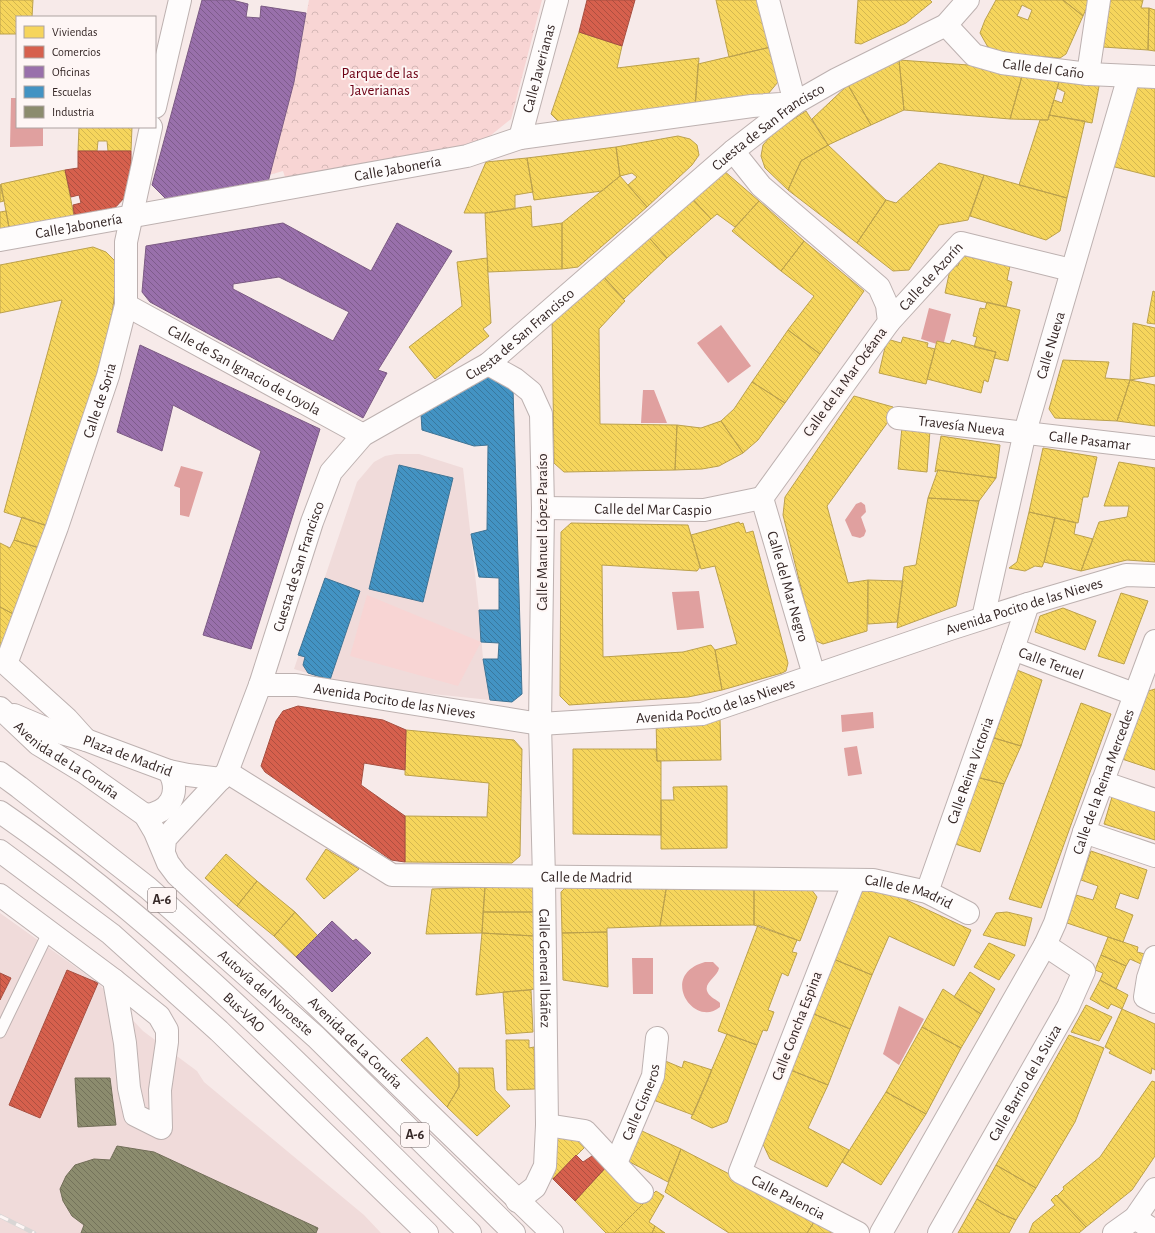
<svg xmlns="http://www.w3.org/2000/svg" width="1155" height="1233" font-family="'Alegreya Sans',sans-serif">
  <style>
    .built { fill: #f0dbda }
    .grass { fill: #f8d5d4 }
    .park { fill: url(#park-crowns) }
    .water { fill: #e0a09f }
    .homes { fill: url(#homes-back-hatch); stroke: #bca14c; fill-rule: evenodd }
    .shops { fill: url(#shops-back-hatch); stroke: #a64f41 }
    .offices { fill: url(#offices-back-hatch); stroke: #7b5a83; fill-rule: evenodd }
    .schools { fill: url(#schools-back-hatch); stroke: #3f7394 }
    .industry { fill: url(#industry-back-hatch); stroke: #726e58 }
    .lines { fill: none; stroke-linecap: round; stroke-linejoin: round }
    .lane-casing { stroke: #bdb1b0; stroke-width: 13 }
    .street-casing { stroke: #bdb1b0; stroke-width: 24 }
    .secondary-casing { stroke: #bdb1b0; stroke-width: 24 }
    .highway-casing { stroke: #bdb1b0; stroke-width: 24 }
    .lane { stroke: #fefcfc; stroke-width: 11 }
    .street { stroke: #fefcfc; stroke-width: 22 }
    .secondary { stroke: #fefcfc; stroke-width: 22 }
    .highway { stroke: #fefcfc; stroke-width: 22 }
    .rail-casing { stroke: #d9d6d5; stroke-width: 4.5 }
    .rail { stroke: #fef6f5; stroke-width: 3; stroke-dasharray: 9; stroke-linecap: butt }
    .labels { text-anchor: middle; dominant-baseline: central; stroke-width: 4; stroke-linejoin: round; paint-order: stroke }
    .shield { fill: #fef6f5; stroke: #716564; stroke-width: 1 }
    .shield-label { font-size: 14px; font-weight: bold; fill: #352726 }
    .street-label { font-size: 15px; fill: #352726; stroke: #fef6f5 }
    .park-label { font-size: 15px; fill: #6c0014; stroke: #fef6f5 }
  </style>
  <defs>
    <pattern id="park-crowns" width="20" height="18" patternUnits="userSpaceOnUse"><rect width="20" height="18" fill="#f8d5d4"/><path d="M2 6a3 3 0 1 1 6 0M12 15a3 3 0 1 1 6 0" fill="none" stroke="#d5b7b6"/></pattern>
    <pattern id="homes-back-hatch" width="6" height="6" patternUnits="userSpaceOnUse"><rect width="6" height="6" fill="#f6d55c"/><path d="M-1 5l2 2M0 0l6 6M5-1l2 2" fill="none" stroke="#d4b750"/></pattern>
    <pattern id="shops-back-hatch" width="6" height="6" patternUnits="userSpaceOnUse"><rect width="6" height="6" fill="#d6604d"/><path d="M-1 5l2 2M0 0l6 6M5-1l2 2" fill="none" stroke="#ae4f40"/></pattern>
    <pattern id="offices-back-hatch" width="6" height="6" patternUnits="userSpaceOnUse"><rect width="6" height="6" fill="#9970ab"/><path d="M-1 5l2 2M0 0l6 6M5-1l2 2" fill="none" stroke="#7e5c8b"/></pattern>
    <pattern id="schools-back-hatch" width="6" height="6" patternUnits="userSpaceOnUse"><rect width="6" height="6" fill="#4393c3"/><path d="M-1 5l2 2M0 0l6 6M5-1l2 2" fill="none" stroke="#39789e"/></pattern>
    <pattern id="industry-back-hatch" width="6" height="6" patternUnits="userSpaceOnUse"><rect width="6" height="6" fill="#8c8c6e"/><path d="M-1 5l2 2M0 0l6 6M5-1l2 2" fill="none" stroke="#73725a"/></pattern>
  </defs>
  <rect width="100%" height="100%" fill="#f7eae9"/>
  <path class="built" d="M396,454H419L463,468L479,610L483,659L490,700L346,685L294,669L357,482L374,462L385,456Z
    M0,913L98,983L143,1031L197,1071L204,1082L364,1215L381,1233H0Z"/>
  <path class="grass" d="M367,595L481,642L458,686L350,656Z"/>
  <path class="park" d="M309,0H542L511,119L475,148L286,180L283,171L269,175L294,82Z"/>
  <path class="water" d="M11,98H17V127H43V146L10,147Z
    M929,308L951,314L943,346L921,339Z
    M721,325L751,366L728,383L697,343Z
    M643,390H654L667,423H641Z
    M181,466L203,472L189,517L180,515V488L174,486Z
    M861,502L865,505L866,512L861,517L866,531L864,536L860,538L852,536L845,520L856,504Z
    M699,591L704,628L677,630L672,592Z
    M873,712L874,728L842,732L841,715Z
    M857,746L862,774L848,776L844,748Z
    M632,958H653V994H633Z
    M705,962H713L719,968C718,977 702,983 708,993C710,997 717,1000 720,1003V1007C694,1029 658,975 705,962Z
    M899,1006L924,1019L899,1065L883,1054Z"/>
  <path class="homes" d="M0,0H33L32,17H17V34H0Z
    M716,0H762L775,46L729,57Z
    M858,0H930L932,2L906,23L861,44L855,43Z
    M996,0H1063L1083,16L1066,54L1060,58L999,53L989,49L980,33L985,20ZM1022,5L1032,10L1028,20L1017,16Z
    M1063,0H1090L1083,16Z
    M1110,0H1143L1141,8H1149L1148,50L1103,47Z
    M1149,8L1155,10V51L1148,50Z
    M579,32L622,46L617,68L699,58L695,108L561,124L551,114Z
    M775,46L783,76L768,94L695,108L698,64Z
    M899,60L1024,69L1010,119L904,110Z
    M899,60L904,110L871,125L848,85Z
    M1024,69L1061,75L1048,120L1010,119Z
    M1061,75L1100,81L1092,123L1049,115L1054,100L1062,103L1065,92L1057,88Z
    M1144,81L1155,82V177L1111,166L1130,91Z
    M848,85L871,125L828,145L812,119Z
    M806,111L828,145L801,161L788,190L765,168L761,156L763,145L775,131Z
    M1049,115L1085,121L1067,198L1019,185L1040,120H1048Z
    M79,127H132L131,151H108L107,141H98L97,151H78Z
    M678,136L690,139L697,145L699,155L692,165L647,207L628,185L637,177L632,173L620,176L616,147Z
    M828,145L886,200L857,243L788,190L801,161Z
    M616,147L620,176L602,191L534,200L527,158Z
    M527,158L533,192L515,195V209L485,213H464L486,162Z
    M939,163L984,175L968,220L939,225L909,270L893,271L857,243L886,200L896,203Z
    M65,170L75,221L10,233L1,184Z
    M723,170L759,201L735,227L717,214L711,219L688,194Z
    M984,175L1067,198L1060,231L1046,240L970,216Z
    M620,176L647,207L578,267L562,269V223Z
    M0,184L4,201L0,202Z
    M688,194L711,219L667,258L645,233Z
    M759,201L804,241L781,271L732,231Z
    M531,206L532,227L562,223V269L488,272L485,213Z
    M6,211L10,233L0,235V212Z
    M645,233L667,258L624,299L602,275Z
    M804,241L864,291L820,354L788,330L814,296L781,271Z
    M93,247L106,252L114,260L118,268L112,314L101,360L51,527L4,512L62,300L0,313V265Z
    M961,255L1010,266L1007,280L1012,282L1006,307L945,293L951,265L958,266Z
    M487,258L491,323L483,329L489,336L435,379L409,347L462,306L457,262Z
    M599,272L625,301L599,329L600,424L677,425L675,470L564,472L554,463L552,316Z
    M1153,291L1155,292V324L1147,323Z
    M987,302L1020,310L1008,361L994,358L996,352L974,347L977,337L973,336L980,308L985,309Z
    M1133,323L1155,328V376L1130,380Z
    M788,330L820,354L785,403L752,382Z
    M903,337L928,343L927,347L935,349L926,384L879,373L887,339L901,343Z
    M952,340L996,352L988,382L984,380L981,393L927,379L937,341L950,344Z
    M1063,360L1109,362L1105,378L1130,380L1117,421L1055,418L1049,409Z
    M1130,380L1155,385V426L1117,421Z
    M752,382L785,403L758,440L743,453L721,421L734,409Z
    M854,396L893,407V415L827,506L848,583L868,580L867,631L823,644L814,640L783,515L785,497Z
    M721,421L743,453L719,466L702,469L675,470L677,425L701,428Z
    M902,427L930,430L927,472L898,469Z
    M941,436L1000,445L996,478L938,470L935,472Z
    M1043,448L1097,457L1088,497H1083L1078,523L1029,512Z
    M1119,462L1155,468V562L1127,560L1081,571L1099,522L1127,517L1129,506H1104Z
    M938,470L996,478L979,501L928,498Z
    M928,498L979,501L956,606L897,628L904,567L916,565Z
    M1029,512L1055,518L1044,562L1042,567L1035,566L1025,571L1009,568L1017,562Z
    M22,517L47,526L39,548L14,540Z
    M1055,518L1076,523L1074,534L1093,539L1081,571L1044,562Z
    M739,522L740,524L743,523L746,533L753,531L788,663L786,671L782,673L722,690L715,650L737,644L715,566L701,569L691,535Z
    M571,523L688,525L700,567L697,571L602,565L603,657L683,652L711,645L715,650L722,690L688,697L569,705L560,696L561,532Z
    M14,540L43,549L17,616L0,607V543L10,548Z
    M868,580L903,581L897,622L868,624Z
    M1121,593L1148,601L1124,664L1098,656Z
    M0,607L17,616L0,649Z
    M1063,608L1096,621L1085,650L1035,632L1040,616Z
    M1017,670L1042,680L1021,746L994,738Z
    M1155,689V770L1122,759L1145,692Z
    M1081,703L1111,714L1041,908L1009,899Z
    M720,719L721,760L657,761L656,720Z
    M406,730L514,740L522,749L520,856L512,863L405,862V816L487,817L489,783L405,775Z
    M994,738L1021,746L1004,784L972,776Z
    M573,749H656L657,761H661V835L573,834Z
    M972,776L1004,784L980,852L949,842Z
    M727,786V848L661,849V800H674L673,787Z
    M1112,797L1155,810V840L1104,824Z
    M326,849L359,869L324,899L306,879Z
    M1091,851L1147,870L1138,899L1120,893L1115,908L1133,915L1123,942L1067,923L1076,895L1093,900L1098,886L1081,880Z
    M226,854L257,881L237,906L205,878Z
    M257,881L295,912L274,936L237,906Z
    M571,882L667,884L660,926L607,928V932L562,933L561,892Z
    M667,884H754V925L660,926Z
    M754,884L808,885L817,897L800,941L754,925Z
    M872,884L971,930L954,966L889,936L872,975L831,958L864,886Z
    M535,886L536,912H483L485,887Z
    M485,887L482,933L426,934L432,889Z
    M295,912L318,936L296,957L274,936Z
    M483,912H536L534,936L482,933Z
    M1007,912L1032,918L1025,946L983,935L996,913Z
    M758,925L797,940L792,952L797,953L788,976L782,973L768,1010L774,1012L767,1031L763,1030L757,1045L718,1031Z
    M607,932L608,987L563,980L562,933Z
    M482,933L534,936L536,989L476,995Z
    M1108,937L1138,947L1137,952L1145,954L1141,964L1130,959L1126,966L1101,955Z
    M989,943L1015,955L999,980L974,967Z
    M1101,955L1126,966L1116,989L1100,980L1103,973L1095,970Z
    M831,958L872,975L850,1029L809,1012Z
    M970,972L995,989L981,1014L954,997Z
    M1100,980L1128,995L1122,1009L1111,1004L1108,1009L1090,999Z
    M943,989L981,1014L961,1048L922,1027Z
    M531,990L533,1032L506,1034L503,992Z
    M1086,1005L1112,1017L1099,1041L1071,1032Z
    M1122,1009L1155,1024V1070L1152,1068L1151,1074L1109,1053L1111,1050L1105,1047Z
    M809,1012L850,1029L828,1085L788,1069Z
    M922,1027L961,1048L926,1114L886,1092Z
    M727,1034L757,1045L727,1122L712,1128L691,1118Z
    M1069,1035L1104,1048L1075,1122L1036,1188L996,1165Z
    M427,1037L459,1075V1087L447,1107L401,1060Z
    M506,1040H529V1048L534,1047L535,1089L507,1090Z
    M663,1060L682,1068L684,1061L712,1070L693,1115L648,1098Z
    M459,1068H493L495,1090L510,1106L477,1136L447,1107L459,1087Z
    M788,1069L828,1085L808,1128L849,1150L827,1187L770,1159L761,1140Z
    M1152,1081L1155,1082V1156L1132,1190L1086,1227L1057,1196L1064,1189L1063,1187L1100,1157Z
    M886,1092L926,1114L881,1185L842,1162Z
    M642,1131L681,1149L668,1182L626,1160Z
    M549,1133H573L587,1145L553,1179L547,1174Z
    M681,1149L816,1219L807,1233H729L665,1192Z
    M608,1165L644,1203L614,1233H606L575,1201Z
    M996,1165L1036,1188L1016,1220L1002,1214L977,1199Z
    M656,1191L664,1196L649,1222L655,1226L652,1233H614Z
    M1056,1195L1086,1227L1079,1233H1029L1033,1223L1055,1205L1051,1200Z
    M977,1199L1002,1214L1016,1220L1009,1233H958Z
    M816,1219L839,1233H807Z
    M655,1226L665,1233H652Z"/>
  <path class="shops" d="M587,0H635L622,46L579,32Z
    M78,151H131V184L126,196L112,211L75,221L73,205L81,203L79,195L71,197L65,170L78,168Z
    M298,706L383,720L406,730L405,770L364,763L361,785L405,816V862L391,860L265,772L261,766L276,721L283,711Z
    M67,970L98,983L40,1118L9,1105Z
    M0,973L11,978L0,1000Z
    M595,1154L608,1165L575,1201L553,1179L576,1155L583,1162Z"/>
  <path class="offices" d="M202,0H232L248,4L246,17L260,18L261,6L306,13L294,82L268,182L168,201L152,185Z
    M283,223L371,271L397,223L452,251L378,370L387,373L363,418L150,302L142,292L146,246ZM279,277L349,312L333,341L233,289V284Z
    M140,345L320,429L251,649L203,635L261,451L173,405L162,451L117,432Z
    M332,921L353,941L356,939L371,953L332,992L296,957Z"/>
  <path class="schools" d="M495,376L513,389L522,694L512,702L490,700L483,659H498L499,643L481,642L479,610H499V578L479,577L471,534L487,530L488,445L474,446L422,430L421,414L482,378Z
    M399,465L453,478L423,602L369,589Z
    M325,578L360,591L330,680L308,673L303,665L305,657L298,655Z"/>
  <path class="industry" d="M75,1078H110L116,1125L78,1127Z
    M117,1146L154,1152L318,1228L316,1233H81L84,1225L72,1216L63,1201L60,1189L66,1176L75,1165L94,1159L110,1160Z"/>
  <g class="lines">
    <g class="lane-casing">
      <path id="lane" d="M0,1032L49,931"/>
    </g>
    <g class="street-casing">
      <g id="street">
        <path id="s1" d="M946,25L974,55L1002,63L1088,74L1155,77"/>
        <path d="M1088,74L1099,0"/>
        <path d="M155,107L180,0"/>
        <path id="s2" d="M520,138L557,0"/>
        <path d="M733,151L761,186L879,287L887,305L889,322L762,498"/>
        <path id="s3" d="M0,240L467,156L520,138L752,106L795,103L768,0"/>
        <path id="s4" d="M126,305L363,435"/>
        <path id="s5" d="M889,322L961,243L1071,270"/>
        <path id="s6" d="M488,364L515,379L531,392L541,414L543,508L540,724L544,878L547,1125L545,1166L535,1187L517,1201"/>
        <path id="s7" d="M898,418L1155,448"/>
        <path id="s8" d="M762,498L814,675"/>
        <path id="s9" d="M543,508L704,510L762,498"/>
        <path id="s10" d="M1028,604L1013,649L1134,694"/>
        <path id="s11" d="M983,618L1025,432L1129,76"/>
        <path id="s12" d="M86,740L67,719L6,664L57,527L108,376L126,305V242L151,127"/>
        <path id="s13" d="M227,772L392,875L873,880L927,892L968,913"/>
        <path d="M1102,782L1155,800"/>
        <path d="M1084,832L1155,856"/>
        <path id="s14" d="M854,881L740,1172L858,1233"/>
        <path id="s15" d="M927,892L1013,649"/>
        <path d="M0,895L114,980"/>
        <path d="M1155,957L1148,978L1145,997L1155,1002"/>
        <path d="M114,980L159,1016L167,1030V1042L160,1090L161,1128L135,1115L129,1088L125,1043Z"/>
        <path d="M547,1125L585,1131L642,1192"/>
        <path id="s16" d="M616,1163L653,1076L657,1038"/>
        <path d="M1135,1218L1155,1231"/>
        <path id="s17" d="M881,1233L1045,945L1055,923L1084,832L1155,641"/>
        <path id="s18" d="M939,1233L1068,1007L1084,971L1045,945"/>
        <path d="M1114,1233L1135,1218L1155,1189"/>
      </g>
    </g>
    <g class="secondary-casing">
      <g id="secondary">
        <path id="s19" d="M260,685H296L540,724L702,714L950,629L1028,604L1126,575L1155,576"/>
        <path id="s20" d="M0,708L38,744L84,772L145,815L155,832L168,863L177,875L295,984L552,1233"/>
        <path id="s21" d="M14,715L47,729L86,740L169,771L188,775L221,779"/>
        <path d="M145,815C170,813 181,793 169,771"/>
        <path id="s22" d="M164,850L165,839L173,830L227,772L260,685L312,522L331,472L363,435L488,364L733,151L795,103L837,79L946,25L968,0"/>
      </g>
    </g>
    <g class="highway-casing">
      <g id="highway">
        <path id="s23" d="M0,773L19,787L148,888L316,1037L514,1233"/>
        <path id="s24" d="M0,812C174,931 320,1086 470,1233"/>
        <path d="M0,851L111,934L219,1031L427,1233"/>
      </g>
    </g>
    <use href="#lane" class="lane"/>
    <use href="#street" class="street"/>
    <use href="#secondary" class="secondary"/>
    <use href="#highway" class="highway"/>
    <g class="rail-casing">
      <path id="rail" d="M0,1216L34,1233"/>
    </g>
    <use href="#rail" class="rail"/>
  </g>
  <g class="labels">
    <g class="shield">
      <rect x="148" y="888" width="28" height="24" rx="3"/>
      <rect x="401" y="1123" width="28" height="24" rx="3"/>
    </g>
    <g class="shield-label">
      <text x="162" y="900">A-6</text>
      <text x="415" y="1135">A-6</text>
    </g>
    <g class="street-label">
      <text stroke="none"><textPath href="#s1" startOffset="112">Calle del Caño</textPath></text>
      <text stroke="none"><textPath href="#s2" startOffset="72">Calle Javerianas</textPath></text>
      <text stroke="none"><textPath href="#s22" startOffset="980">Cuesta de San Francisco</textPath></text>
      <text stroke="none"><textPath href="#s3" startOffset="404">Calle Jabonería</textPath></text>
      <text stroke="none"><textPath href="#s3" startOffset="80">Calle Jabonería</textPath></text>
      <text stroke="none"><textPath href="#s5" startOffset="62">Calle de Azorín</textPath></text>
      <text stroke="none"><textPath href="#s22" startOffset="656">Cuesta de San Francisco</textPath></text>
      <text stroke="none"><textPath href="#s11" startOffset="281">Calle Nueva</textPath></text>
      <text stroke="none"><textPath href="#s4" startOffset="135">Calle de San Ignacio de Loyola</textPath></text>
      <text transform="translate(845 382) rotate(-54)">Calle de la Mar Océana</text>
      <text stroke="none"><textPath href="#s12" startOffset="390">Calle de Soria</textPath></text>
      <text stroke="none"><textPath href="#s7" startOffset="64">Travesía Nueva</textPath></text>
      <text stroke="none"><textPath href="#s7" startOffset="193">Calle Pasamar</textPath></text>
      <text stroke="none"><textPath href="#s9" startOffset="110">Calle del Mar Caspio</textPath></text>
      <text transform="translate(542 532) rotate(-90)">Calle Manuel López Paraíso</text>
      <text stroke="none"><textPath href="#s22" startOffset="320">Cuesta de San Francisco</textPath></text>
      <text stroke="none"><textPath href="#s8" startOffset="92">Calle del Mar Negro</textPath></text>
      <text stroke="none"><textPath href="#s19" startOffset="785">Avenida Pocito de las Nieves</textPath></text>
      <text stroke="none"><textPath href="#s10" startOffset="88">Calle Teruel</textPath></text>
      <text stroke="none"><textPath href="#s19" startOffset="461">Avenida Pocito de las Nieves</textPath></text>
      <text stroke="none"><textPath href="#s19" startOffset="136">Avenida Pocito de las Nieves</textPath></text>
      <text stroke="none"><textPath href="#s21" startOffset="121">Plaza de Madrid</textPath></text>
      <text stroke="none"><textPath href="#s20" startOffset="85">Avenida de La Coruña</textPath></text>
      <text stroke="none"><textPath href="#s15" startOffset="129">Calle Reina Victoria</textPath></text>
      <text stroke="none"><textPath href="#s17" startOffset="505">Calle de la Reina Mercedes</textPath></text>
      <text stroke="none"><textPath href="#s13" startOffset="389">Calle de Madrid</textPath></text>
      <text stroke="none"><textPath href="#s13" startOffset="713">Calle de Madrid</textPath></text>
      <text stroke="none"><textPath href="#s6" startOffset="630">Calle General Ibáñez</textPath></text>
      <text stroke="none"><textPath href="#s23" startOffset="345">Autovía del Noroeste</textPath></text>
      <text stroke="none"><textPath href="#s24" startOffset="316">Bus-VAO</textPath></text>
      <text transform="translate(797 1026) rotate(-69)">Calle Concha Espina</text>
      <text stroke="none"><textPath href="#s20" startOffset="494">Avenida de La Coruña</textPath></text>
      <text stroke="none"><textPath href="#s18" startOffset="173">Calle Barrio de la Suiza</textPath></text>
      <text stroke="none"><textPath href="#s16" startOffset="66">Calle Cisneros</textPath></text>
      <text stroke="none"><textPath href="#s14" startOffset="367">Calle Palencia</textPath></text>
    </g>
    <g class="park-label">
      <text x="380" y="73">Parque de las<tspan x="380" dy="17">Javerianas</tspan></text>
    </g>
  </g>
  <rect x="16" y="16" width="140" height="112" fill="#fef6f5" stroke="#aea3a2"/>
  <rect x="24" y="26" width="20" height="12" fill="#f6d55c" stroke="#aea3a2"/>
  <text x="52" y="36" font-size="12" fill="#352726">Viviendas</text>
  <rect x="24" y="46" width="20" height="12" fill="#d6604d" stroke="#aea3a2"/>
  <text x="52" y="56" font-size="12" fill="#352726">Comercios</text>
  <rect x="24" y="66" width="20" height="12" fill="#9970ab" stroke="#aea3a2"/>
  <text x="52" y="76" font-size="12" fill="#352726">Oficinas</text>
  <rect x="24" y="86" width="20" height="12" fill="#4393c3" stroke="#aea3a2"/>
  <text x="52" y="96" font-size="12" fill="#352726">Escuelas</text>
  <rect x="24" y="106" width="20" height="12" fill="#8c8c6e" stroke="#aea3a2"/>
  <text x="52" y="116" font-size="12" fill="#352726">Industria</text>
</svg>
